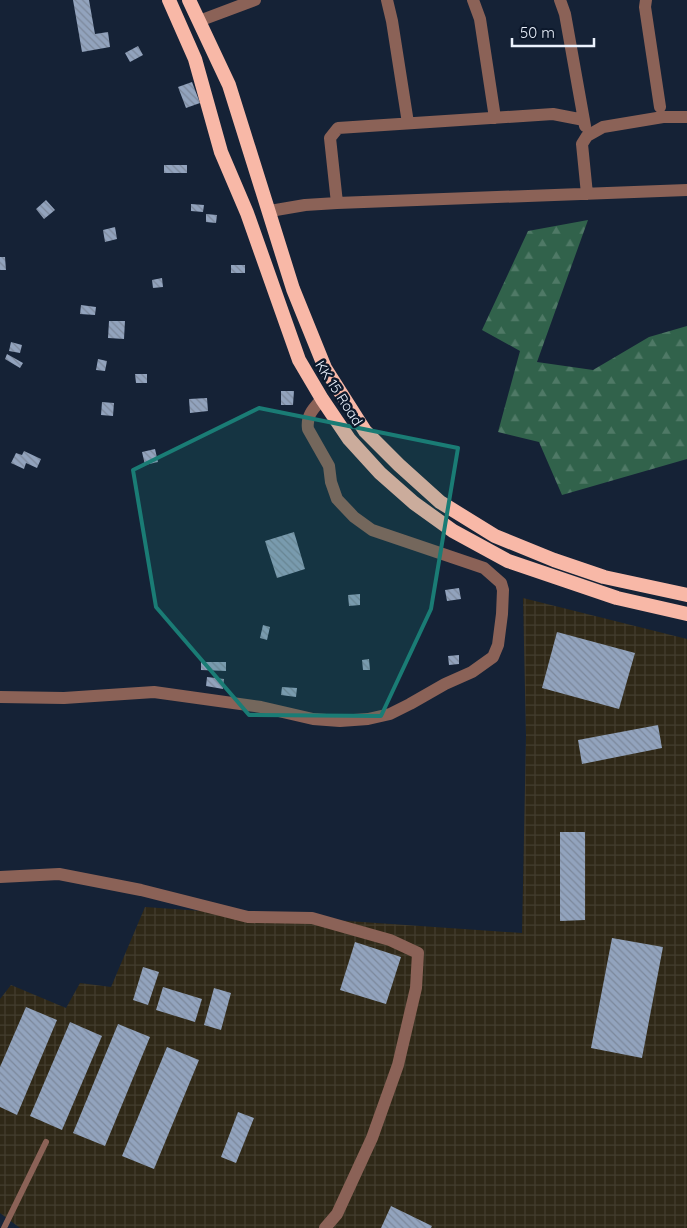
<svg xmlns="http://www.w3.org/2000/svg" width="687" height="1228" font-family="Quicksand,sans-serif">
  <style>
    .industrial { fill: url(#industrial-grid) }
    .forest { fill: url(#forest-firs) }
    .building { fill: url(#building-back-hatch) }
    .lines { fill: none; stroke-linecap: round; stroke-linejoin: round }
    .service { stroke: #8b6257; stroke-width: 6 }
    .minor { stroke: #8b6257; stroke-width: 12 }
    .trunk { stroke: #f8b8a7; stroke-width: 14 }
    .marked { fill: #1a7c75; fill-opacity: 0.2; stroke: #1a7c75; stroke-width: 4; stroke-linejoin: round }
    .labels { text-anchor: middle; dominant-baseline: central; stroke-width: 5; stroke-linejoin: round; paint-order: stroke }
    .street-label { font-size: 14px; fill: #ecf3fe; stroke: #0c182b }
  </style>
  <defs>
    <pattern id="industrial-grid" width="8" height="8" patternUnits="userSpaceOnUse" patternTransform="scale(1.25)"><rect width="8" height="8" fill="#2f2817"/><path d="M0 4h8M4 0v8" fill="none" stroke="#433d2e"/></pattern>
    <pattern id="forest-firs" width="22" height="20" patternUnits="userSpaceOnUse" patternTransform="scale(1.25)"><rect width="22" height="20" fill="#31624b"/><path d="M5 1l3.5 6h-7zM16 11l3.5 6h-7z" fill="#4f7966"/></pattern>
    <pattern id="building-back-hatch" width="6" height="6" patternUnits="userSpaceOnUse" patternTransform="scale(1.25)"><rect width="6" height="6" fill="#92a3bd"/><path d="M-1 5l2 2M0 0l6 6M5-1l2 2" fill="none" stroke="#7c889b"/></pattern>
  </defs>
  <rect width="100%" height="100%" fill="#152236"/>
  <path class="industrial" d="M523,598L687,639V1228H20L0,1213V999L11,985L66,1008L80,983L111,987L145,907L522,933L526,736Z"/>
  <path class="forest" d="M588,220L537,362L593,370L649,337L687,326V459L562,495L539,442L498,432L520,351L482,330L528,231Z"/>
  <path class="building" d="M73,0H89L95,34L108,32L110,47L82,52Z
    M138,46L143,55L130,62L125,53Z
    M192,82L200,103L186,108L178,87Z
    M164,165H187V173H164Z
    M46,200L55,210L44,219L36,209Z
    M191,204L204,205L203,212L191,211Z
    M206,214L217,215L216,223L206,222Z
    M115,227L117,239L105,242L103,230Z
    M0,257H5L6,270H0Z
    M231,265H245V273H231Z
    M162,278L163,287L153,288L152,280Z
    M81,305L96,307L95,315L80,314Z
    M109,321H125L124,339L108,338Z
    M11,342L22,345L20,353L9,351Z
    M7,354L23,363L20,368L5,359Z
    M98,359L107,361L105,371L96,370Z
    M135,374H147V383H136Z
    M281,391H294L293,405H281Z
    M207,398L208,411L190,413L189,399Z
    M102,402L114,403L113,416L101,415Z
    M155,449L158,462L145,465L142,452Z
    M24,451L41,459L37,468L26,463L24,469L11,463L16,453L22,455Z
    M294,532L305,569L277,578L265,541Z
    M459,588L461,599L447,601L445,590Z
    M360,594V605L349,606L348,595Z
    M263,625L270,627L267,640L260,638Z
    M557,632L635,653L619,709L542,688Z
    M459,655V664L449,665L448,656Z
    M369,659L370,670H363L362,660Z
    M201,662H226V671L201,670Z
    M207,677L224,679L223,689L206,686Z
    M282,687L297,688L296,697L281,695Z
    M658,725L662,748L582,764L578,740Z
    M560,832H585V920L560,921Z
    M612,938L663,947L642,1058L591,1048Z
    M355,942L401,957L386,1004L340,990Z
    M143,967L159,972L148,1005L133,1000Z
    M163,987L202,999L195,1022L156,1010Z
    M214,988L231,993L221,1030L204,1025Z
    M26,1007L57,1020L17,1115L0,1107V1067Z
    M70,1022L102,1036L62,1130L30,1116Z
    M118,1024L150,1037L105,1146L73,1133Z
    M167,1047L199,1060L154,1169L122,1156Z
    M238,1112L254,1118L236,1163L221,1157Z
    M391,1206L432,1226L431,1228H381Z"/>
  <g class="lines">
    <path class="service" d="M4,1228L46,1142"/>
    <path class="minor" d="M387,0L392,21L408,123
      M473,0L480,19L495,118
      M560,0L565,14L585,126
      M646,0L645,7L660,107
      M199,21L255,0
      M587,194L582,144L587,136L603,127L663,117H687
      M337,203L330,138L338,128L553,114L584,120
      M270,211L305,205L337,203L687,190
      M0,697L64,698L154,692L261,707L313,719L340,721L368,719L390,714L410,704L445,684L472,672L493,657L498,645L502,614L503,590L501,583L484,568L372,530L354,517L337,499L331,482L329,466L308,429C306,415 314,408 322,399
      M0,877L59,874L141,890L248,917L312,918L390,940L418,953L416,988L398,1065L372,1138L337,1214L325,1228"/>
    <path class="trunk" d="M169,0L195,59L221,152L247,213L299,360L322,399L349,439L380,473L414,503L453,531L508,561L617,598L687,614
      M189,0L229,85L293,289L325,368L365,431L399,465L440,502L495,536L554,560L604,577L687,595"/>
  </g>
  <path class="marked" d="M259,408L458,448L431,609L381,716L249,715L156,607L133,470Z"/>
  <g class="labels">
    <g class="street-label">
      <text transform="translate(339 393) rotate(57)">KK 15 Road</text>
    </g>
  </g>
  <path d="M512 38v8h82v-8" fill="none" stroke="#ecf3fe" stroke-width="2.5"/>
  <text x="520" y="38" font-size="15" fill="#ecf3fe" stroke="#0c182b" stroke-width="4" paint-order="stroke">50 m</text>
</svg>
